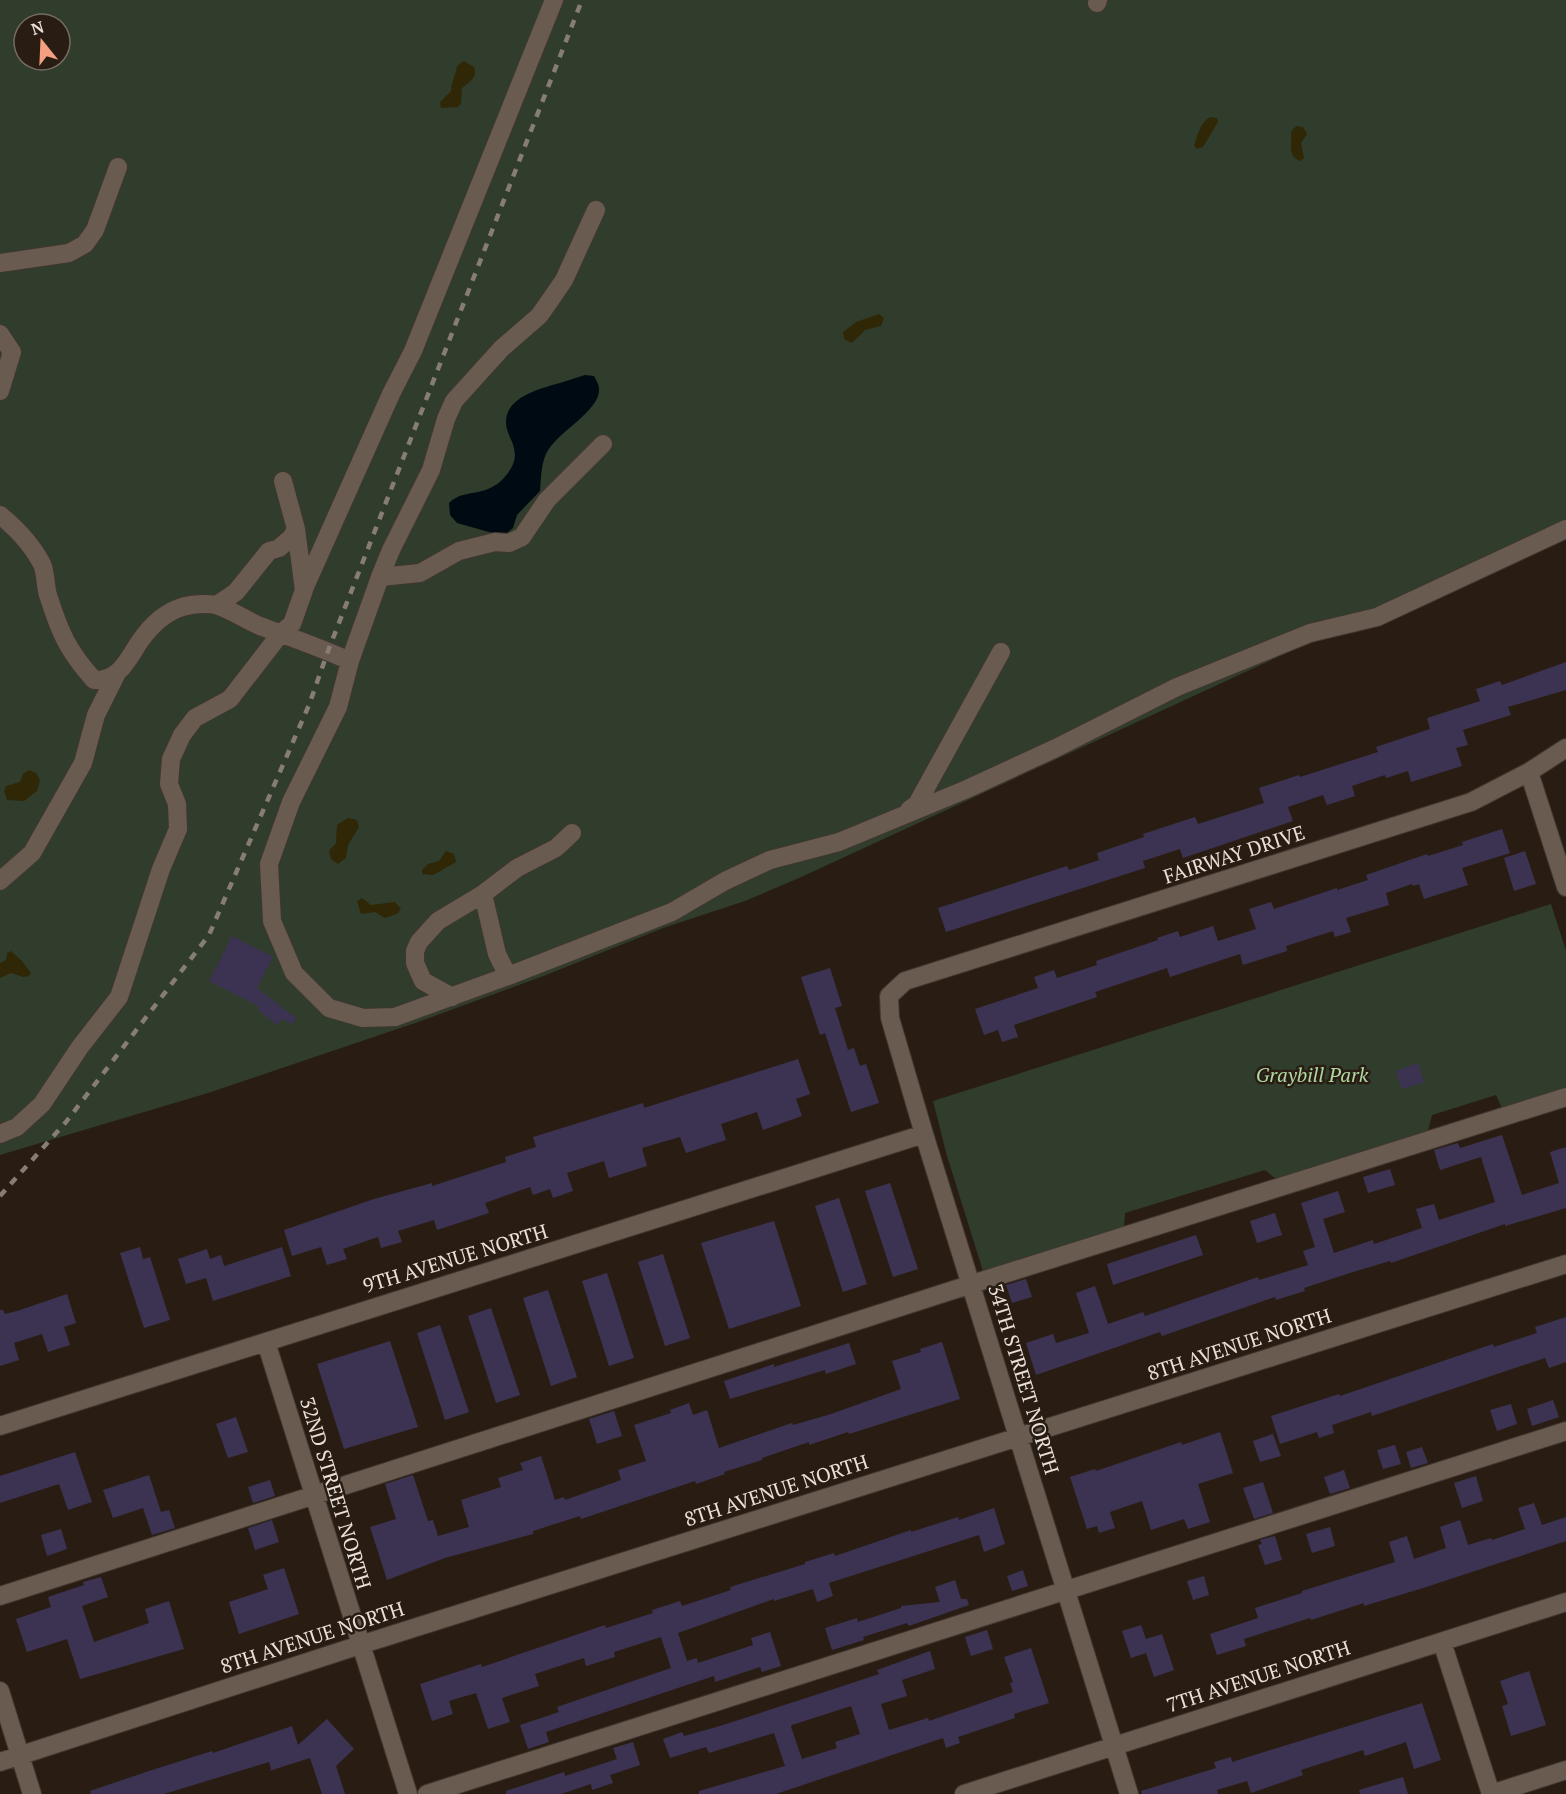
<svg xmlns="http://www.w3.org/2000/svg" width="1566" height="1794" font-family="'PT Serif',serif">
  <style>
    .green { fill: #303d2c; fill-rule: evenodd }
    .sand { fill: #2f2705 }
    .water { fill: #000a13 }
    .building { fill: #3c3352; fill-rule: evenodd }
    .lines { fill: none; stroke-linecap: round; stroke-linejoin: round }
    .minor-casing { stroke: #413731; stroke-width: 20 }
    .minor { stroke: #695b4f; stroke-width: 18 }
    .rail { stroke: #887d75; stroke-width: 4.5; stroke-dasharray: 8 8; stroke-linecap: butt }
    .labels { text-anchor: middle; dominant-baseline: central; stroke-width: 5; stroke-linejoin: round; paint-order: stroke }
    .street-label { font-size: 20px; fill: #e9e0d9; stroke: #291d13 }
    .park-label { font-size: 20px; font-style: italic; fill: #afd7a2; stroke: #291d13 }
  </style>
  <rect width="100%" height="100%" fill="#291d13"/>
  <path class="green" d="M0,0H1566V521L1358,620L799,878L745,901L663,928L546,975L418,1022L208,1093L0,1155ZM24,24H60V60H24Z
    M1551,904L1566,951V1088L1502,1108L1496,1095L1432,1115L1428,1131L1277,1180L1265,1170L1125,1213L1124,1228L983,1271L947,1156L933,1101Z"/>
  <path class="sand" d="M464,61L474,67C478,78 469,82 462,88L461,103L458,107L441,108L440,102L451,91C451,82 456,75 457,66Z
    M1210,117L1217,118L1218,122L1203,147L1196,149L1194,145C1198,135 1200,123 1210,117Z
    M1296,126L1303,127L1307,134L1301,143L1304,158L1300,161C1286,155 1293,144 1291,132Z
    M879,314L884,318L881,326L865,330L852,343L844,339L843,332L856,322Z
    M29,770L36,773L40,780L37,791L24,801L7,800L4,791L6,786L20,782L23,774Z
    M348,818L357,820L359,827L348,845L346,858L338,864L331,859L329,851L336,843L337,825Z
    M446,851L454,854L456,862L433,875L422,874V870L428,864L439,861Z
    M362,898L371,905L395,902L401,909L397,914L385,918L375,912L361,914L357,901Z
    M11,951L22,961L31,973L29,976L23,977L11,973L0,978V963L6,960L7,953Z"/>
  <path class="water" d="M585,375L594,376C596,380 599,384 599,389C600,412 556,432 546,454C541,465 541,479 540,491L517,515L513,528L503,536L457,523L450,515L449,503C465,487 488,500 508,473C525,450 505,438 506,421C507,395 544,388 563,382C571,380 577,377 585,375Z"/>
  <path class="building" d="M1566,662V690L1508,707L1511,715L1463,730L1468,745L1456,748L1462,766L1411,782L1408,771L1386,778L1385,775L1352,786L1355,796L1327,805L1323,795L1288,807L1293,821L1183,858L1180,849L1143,861L1145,868L946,932L938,908L1067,866L1069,870L1099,860L1097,853L1144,837L1143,834L1195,817L1198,824L1264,803L1259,788L1299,775L1300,777L1378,752L1376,747L1430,729L1427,718L1480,701L1476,689L1500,681L1502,685Z
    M1502,829L1510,853L1462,868L1468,885L1424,899L1419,884L1413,886L1412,884L1386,893L1389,905L1346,918L1351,932L1335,937L1333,931L1286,946L1287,951L1243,965L1240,954L1170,977L1167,968L1095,992L1097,997L1014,1025L1018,1037L1002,1042L998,1030L984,1035L975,1009L1038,988L1034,977L1054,970L1057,978L1097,965L1096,961L1158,940L1157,938L1178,931L1180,937L1213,926L1218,941L1256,929L1249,909L1271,902L1274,909L1337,888V890L1368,880L1366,875L1427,854L1428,856L1463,845L1462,842Z
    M1525,851L1536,884L1514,891L1504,858Z
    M232,936L273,957L257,988L296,1018L292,1024L282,1019L277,1025L258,1010L260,1007L209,981Z
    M830,968L842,1006L835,1008L848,1050L854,1048L860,1066L866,1064L879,1103L851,1112L825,1033L820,1035L801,977Z
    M798,1059L810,1094L796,1099L802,1116L763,1130L757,1112L721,1124L726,1140L686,1153L680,1137L642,1148L647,1166L609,1178L604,1161L567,1173L573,1191L553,1198L550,1189L533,1195L530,1187L485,1203L489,1213L437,1230L434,1220L398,1231L402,1242L381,1248L378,1237L343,1249L347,1259L327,1265L321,1247L292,1256L284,1230L374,1199L432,1183V1186L506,1162L505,1157L536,1147L533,1137L643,1103L644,1108Z
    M1418,1063L1424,1082L1402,1089L1396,1071Z
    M1502,1135L1522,1195L1559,1183L1550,1152L1566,1147V1208L1505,1226V1224L1391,1263L1390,1261L1353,1272L1304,1288L1305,1291L1276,1300L1275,1297L1162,1336L1160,1332L1036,1375L1026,1343L1053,1334L1056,1343L1089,1333L1076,1293L1095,1286L1108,1324L1143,1312L1145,1316L1258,1277L1259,1280L1308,1265L1303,1251L1315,1247L1301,1203L1338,1191L1345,1212L1323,1219L1334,1253L1373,1240L1374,1244L1422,1228L1416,1209L1434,1204L1439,1220L1495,1202L1481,1157L1440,1170L1434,1150L1458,1143L1460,1148Z
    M1390,1169L1395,1185L1368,1193L1363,1177Z
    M890,1183L918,1269L893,1277L865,1191Z
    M839,1198L867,1284L843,1292L815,1206Z
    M1275,1213L1282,1235L1257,1243L1250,1221Z
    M774,1221L801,1306L729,1329L701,1243Z
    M1196,1235L1203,1255L1113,1285L1107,1264Z
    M140,1247L143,1259L150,1257L170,1320L144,1328L120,1253Z
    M282,1247L291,1276L213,1301L206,1278L186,1284L178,1259L207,1249L210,1259L221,1255L224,1266Z
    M663,1254L690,1338L665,1346L638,1262Z
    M607,1273L634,1358L609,1366L582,1281Z
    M1026,1279L1032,1297L1012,1303L1006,1285Z
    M548,1290L577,1377L551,1386L523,1298Z
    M67,1294L76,1323L64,1327L70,1345L48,1352L42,1334L14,1343L19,1360L0,1366V1310H3L5,1314L17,1311Z
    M491,1308L520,1395L496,1403L468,1316Z
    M1566,1317V1362L1549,1368L1545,1358L1372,1416L1371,1412L1332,1425L1334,1433L1319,1438L1317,1432L1280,1444L1271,1416L1339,1394L1340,1396L1493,1344L1494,1347L1537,1333L1535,1327Z
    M440,1325L469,1412L445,1420L417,1333Z
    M390,1341L418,1427L344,1449L317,1364Z
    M942,1342L960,1399L849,1434L848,1432L809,1445V1442L762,1458V1460L724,1472L725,1474L696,1484L695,1481L581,1519L580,1516L533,1531V1534L445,1558L387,1580L370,1527L396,1519L385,1484L413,1475L428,1521L433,1520L438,1536L469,1527L461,1500L501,1487L498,1478L523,1470L520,1463L541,1456L555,1500L564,1497L565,1500L621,1480L618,1470L646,1461L634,1425L671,1413L670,1410L689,1403L693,1415L707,1410L719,1448L792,1423L793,1425L831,1414L901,1389L892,1361L921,1352L920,1349Z
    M849,1343L856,1364L826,1374L825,1370L730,1399L724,1381L774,1364V1367Z
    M1553,1400L1559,1417L1532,1426L1527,1409Z
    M1511,1404L1517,1424L1497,1431L1490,1410Z
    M614,1411L622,1436L597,1444L589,1419Z
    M236,1417L248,1452L228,1458L216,1424Z
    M1220,1432L1233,1473L1198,1484L1210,1522L1188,1529L1184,1519L1151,1530L1142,1501L1110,1512L1115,1528L1099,1533L1097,1526L1087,1529L1070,1477L1095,1469L1096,1471L1181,1442L1182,1445Z
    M1273,1434L1281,1456L1260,1462L1253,1441Z
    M1395,1445L1401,1464L1383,1469L1377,1450Z
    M1422,1447L1428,1463L1411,1468L1406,1452Z
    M75,1452L92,1502L68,1510L59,1484L0,1503V1476Z
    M1344,1470L1350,1488L1330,1494L1324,1477Z
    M149,1475L161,1512L169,1510L175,1528L152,1535L143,1508L113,1518L103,1490Z
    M1476,1476L1483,1501L1462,1508L1454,1483Z
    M270,1480L275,1496L253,1503L248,1487Z
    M1263,1482L1273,1513L1254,1519L1243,1488Z
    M1534,1503L1542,1525L1566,1517V1541L1423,1588L1364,1606V1603L1311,1620L1310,1618L1244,1639L1246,1646L1217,1655L1210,1634L1258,1618L1255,1608L1302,1593V1591L1395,1562L1389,1542L1407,1536L1414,1559L1446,1548L1440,1527L1460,1520L1468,1545L1491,1538L1492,1540L1525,1529L1518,1508Z
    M994,1508L1005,1544L984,1552L979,1535L829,1583L833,1596L817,1602L813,1589L774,1601V1599L678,1633L687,1661L697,1658L698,1663L753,1645L751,1638L770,1632L781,1666L762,1672L760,1667L715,1682L714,1676L546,1732L549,1742L528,1749L520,1725L559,1712L557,1707L671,1668L661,1637L614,1652L615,1657L586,1666L584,1658L535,1674L539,1686L502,1698L510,1722L488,1729L476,1693L449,1701L453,1714L432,1721L420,1684L481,1664L482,1667L605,1625L606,1628L653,1613L652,1610L680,1601L682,1606L731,1590L730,1587L805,1564V1562L834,1553L835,1556L911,1530V1532L958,1517L959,1520Z
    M272,1520L279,1542L255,1550L248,1528Z
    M1330,1527L1335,1546L1312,1553L1306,1534Z
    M61,1529L67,1549L47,1556L41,1535Z
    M1275,1536L1282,1560L1265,1565L1258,1545L1262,1544L1260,1540Z
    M284,1568L299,1614L239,1634L229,1602L268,1589L263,1575Z
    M1023,1570L1028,1586L1012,1591L1007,1576Z
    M1204,1576L1209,1595L1193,1600L1187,1581Z
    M101,1577L108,1597L82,1606L94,1642L149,1623L145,1609L169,1601L184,1649L80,1679L67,1639L27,1652L16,1619L51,1607L48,1597L84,1585L83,1582Z
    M955,1580L961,1599H967L969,1605L909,1626L907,1623L863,1637L864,1640L832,1650L825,1628L857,1618L858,1622L901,1608V1606L940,1602L935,1587Z
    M1141,1625L1146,1639L1162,1634L1174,1670L1154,1677L1146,1653L1131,1658L1122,1631Z
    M987,1630L993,1649L971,1656L965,1637Z
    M1031,1648L1049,1703L1014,1714L1015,1718L958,1737L960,1743L946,1748L943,1738L776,1794H699V1791L785,1766L774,1733L709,1753L706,1747L670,1758L663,1739L682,1732L684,1736L720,1726L843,1686L879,1674L877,1670L930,1651L935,1669L902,1680L907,1696L881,1704L889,1730L928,1718L929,1721L1013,1692L1010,1683L1013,1682L1004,1657ZM851,1706L860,1734L835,1742L837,1748L802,1759L791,1727L792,1725Z
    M1529,1671L1546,1725L1511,1736L1502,1706L1508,1704L1500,1681Z
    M1422,1703L1441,1760L1414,1769L1406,1742L1365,1756L1363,1750L1301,1770L1303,1775L1251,1793L1247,1781L1217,1790L1218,1794H1142L1141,1791L1216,1768L1214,1762L1231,1757L1232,1762Z
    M327,1719L354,1749L336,1766L345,1794H322L310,1758L269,1771L271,1769L269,1762L164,1794H91L90,1791L149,1771L212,1751L213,1753L292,1726L298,1745Z
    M633,1742L640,1765L610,1775L613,1783L592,1790L591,1784L561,1794H506V1791L564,1772L565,1776L617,1759L613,1748Z
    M1403,1777L1408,1794H1360L1359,1790Z"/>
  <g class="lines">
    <g class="minor-casing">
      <path id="minor" d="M1097,3L1098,0
        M0,263L69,253L85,244L95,230L118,167
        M0,334L12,352L0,391
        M603,444L547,500L522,537L509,543L495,542L459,551L420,573L380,577L350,661L338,707L291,802L269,864L272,921L294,973L329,1008L363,1018L395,1017L508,976L672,912L725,881L770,860L839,842L967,789L1056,748L1177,687L1310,633L1377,617L1566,529
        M0,515C16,528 32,545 42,564C46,573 45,585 48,595C60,633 68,651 94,680C122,681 129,655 143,637C155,621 171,608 191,605C199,604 211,603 219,606C233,611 246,620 260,626C290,637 321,648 350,661
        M380,577L391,550L431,470L446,419L454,401L502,348L539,316L551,299L564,280L596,210
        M304,589L391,394L413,351L554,0
        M217,605L236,592L269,551L279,548L291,538L296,529L283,481
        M1529,772L1566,887
        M909,810L917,804L1001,652
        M0,881L32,853L83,763L96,715L116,675
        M483,894L497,954L508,976
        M452,997L423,981L415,963V951L419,942L438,921L483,894L517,868L556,848L572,833
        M0,1134L17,1127L42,1104L80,1047L119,997L161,869L178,829L177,804L169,784L171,759L182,735L195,718L230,699L281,633L292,624L304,590L296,529
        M266,1342L408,1794
        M0,1426L924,1134
        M0,1596L972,1284L1566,1097
        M1442,1642L1491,1794
        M0,1691L32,1794
        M0,1762L360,1645L1566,1264
        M427,1794L1566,1431
        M964,1794L1566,1602
        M1129,1794L924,1134L890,1018L889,996L905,981L1471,802L1529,772L1566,748
        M1491,1794L1566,1770"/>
    </g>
    <use href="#minor" class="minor"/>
    <path class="rail" d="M0,1196L66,1122L209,935L309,705L328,651L582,0"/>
  </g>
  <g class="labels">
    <g class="street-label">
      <text transform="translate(1234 854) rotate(-18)">FAIRWAY DRIVE</text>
      <text transform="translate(455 1258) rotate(-17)">9TH AVENUE NORTH</text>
      <text transform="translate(1239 1344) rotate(-18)">8TH AVENUE NORTH</text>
      <text transform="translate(1024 1379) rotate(73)">34TH STREET NORTH</text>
      <text transform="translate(776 1490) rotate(-18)">8TH AVENUE NORTH</text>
      <text transform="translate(336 1493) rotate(73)">32ND STREET NORTH</text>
      <text transform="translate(312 1637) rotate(-18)">8TH AVENUE NORTH</text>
      <text transform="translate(1258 1676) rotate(-18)">7TH AVENUE NORTH</text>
    </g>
    <g class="park-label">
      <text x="1312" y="1074">Graybill Park</text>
    </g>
  </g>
  <g transform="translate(42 42) rotate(342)"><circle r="28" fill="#291d13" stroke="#766b62" stroke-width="1.5"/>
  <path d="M0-4.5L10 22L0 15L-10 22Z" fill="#f2a080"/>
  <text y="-9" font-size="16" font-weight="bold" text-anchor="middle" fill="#e9e0d9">N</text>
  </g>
</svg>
